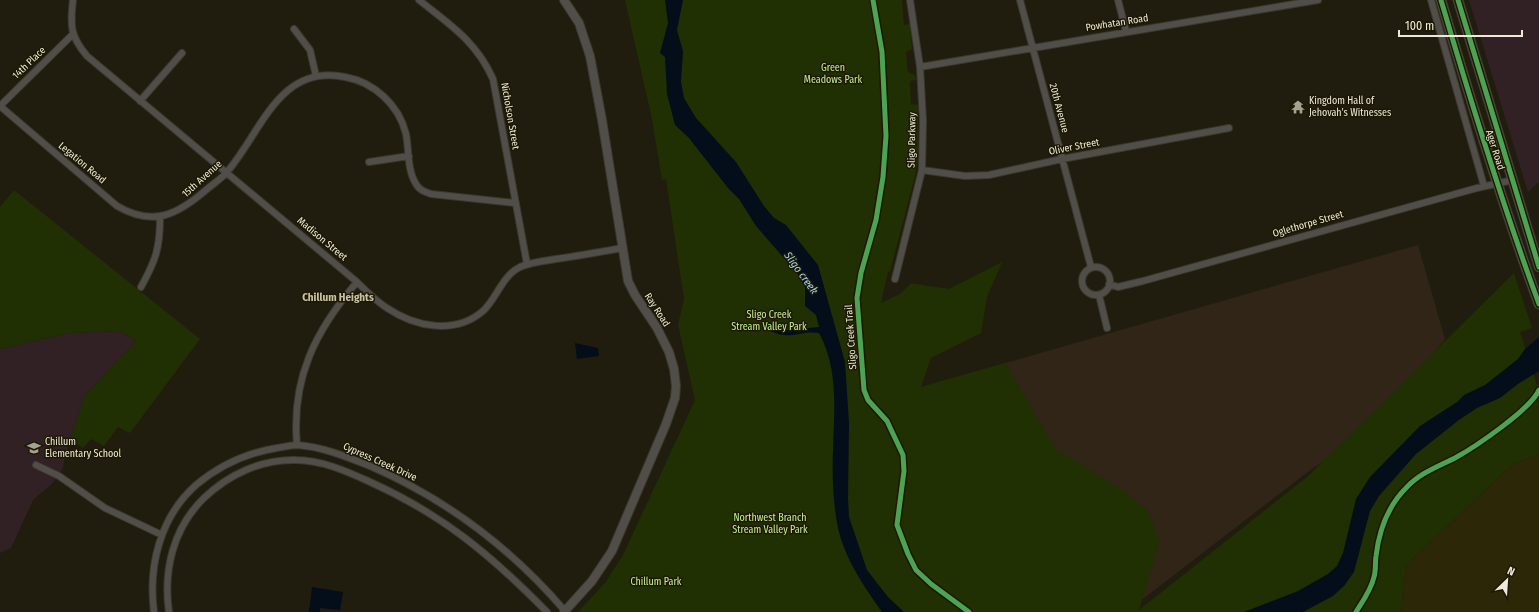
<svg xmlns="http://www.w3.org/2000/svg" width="1539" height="612" font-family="'Fira Sans Condensed',sans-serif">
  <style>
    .built { fill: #2c2707 }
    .industrial { fill: #302517 }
    .education { fill: #322124 }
    .green { fill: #203002 }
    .water { fill: #030e1a }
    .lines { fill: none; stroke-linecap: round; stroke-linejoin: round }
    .minor-casing { stroke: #3b392d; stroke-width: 8 }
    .tertiary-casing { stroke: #3b392d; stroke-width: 10 }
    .secondary-casing { stroke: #3b392d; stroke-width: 11 }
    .minor { stroke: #514e4a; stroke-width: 6 }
    .tertiary { stroke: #514e4a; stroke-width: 8 }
    .secondary { stroke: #5c5854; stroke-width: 9 }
    .cycleway-casing { stroke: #1d1802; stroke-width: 8 }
    .cycleway { stroke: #4ca352; stroke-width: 5 }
    .labels { text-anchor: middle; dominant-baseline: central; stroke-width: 3; stroke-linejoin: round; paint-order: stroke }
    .street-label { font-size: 10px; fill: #edeadb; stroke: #1d1802 }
    .park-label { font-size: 10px; fill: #c5ef90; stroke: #1d1802 }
    .poi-label { font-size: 10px; fill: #edeadb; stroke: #1d1802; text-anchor: start }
    .water-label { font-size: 11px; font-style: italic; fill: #9ed4fb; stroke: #1d1802 }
    .neighbourhood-label { font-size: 11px; font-weight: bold; fill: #c8c2a5; stroke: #1d1802 }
  </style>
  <rect width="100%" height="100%" fill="#201d0f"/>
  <path class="built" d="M1539,454V612H1400L1406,565L1513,464Z"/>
  <path class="industrial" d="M1418,245L1445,339L1379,421L1364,436L1313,468L1126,612L890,396Z"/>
  <path class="education" d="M1469,0H1539V182L1528,192Z
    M120,331L136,341L85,395L65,455L63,468L52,484L33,500L11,548L0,553V349L69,333Z"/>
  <path class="green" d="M625,0H902L904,25L910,24L912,49L906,52L908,72L915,75L916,80L910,81L911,104L918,105V158L915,176L890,271L888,272L881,303L900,294L911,283L949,289L1002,262L987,297L981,333L931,358L921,387L1005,363L1056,449L1123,490L1149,512L1159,543L1139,610L1307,477L1514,273L1532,328L1520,332L1537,385H1539V454L1513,464L1406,565L1400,612H578L605,583L623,555L695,400L678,325L684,299L666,179L662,180L652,119Z
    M14,190L200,339L130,433L118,427L104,446L91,439L83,448L70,440L85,395L136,341L120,331L69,333L0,349V207Z"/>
  <path class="water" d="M665,0H683L677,30L683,51L681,82L684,98L696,118L736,162L764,206L774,218L786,225L818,265L845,362L849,423L848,499L849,517L867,570L888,597L904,612H882C863,585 843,556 837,523C833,499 832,474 833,450C834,410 839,370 819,333C798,330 793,341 770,331L772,325L787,330L819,327L816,315L805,306V287L797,273L756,226L739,199L728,188L689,138L675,125L667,94L665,57L660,53L668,23Z
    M1539,337V371L1518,384L1500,398L1477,408L1459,420L1416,454L1379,496L1370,511L1354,572L1344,586L1333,596L1303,612H1244L1298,591L1328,574L1337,566L1343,553L1356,499L1370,477L1420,426L1457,402L1464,395L1485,385L1518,359L1525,349Z
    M575,343L598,348L599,356L577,359Z
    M312,587L343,592L340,610L320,608V612H309Z"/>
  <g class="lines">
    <g class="minor-casing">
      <path id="minor" d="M73,0C70,25 70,36 87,56L357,282C366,291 376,301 387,308C415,327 455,335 483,311C497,298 502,276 520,267C531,262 544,261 556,259C578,256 600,252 622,248
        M419,0C450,25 476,41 493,79L527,264
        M1020,0L1091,267
        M1118,0L1126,31
        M1431,0L1484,186
        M294,29L310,50L316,76
        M920,67L1318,0
        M140,101L182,53
        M0,106L117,206C153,227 177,215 206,190C213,184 221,179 227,172C261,133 279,63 345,77C374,82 399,105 406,134C409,149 407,170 416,184C419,190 425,192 431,194L515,203
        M0,106L72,35
        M369,162L409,156
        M922,170L965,176L989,175L1062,159L1229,128
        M1082 281a14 14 0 1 1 28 0a14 14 0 1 1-28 0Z
        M895,279L922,170L923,121L920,67L910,0
        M1109,284L1118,287L1143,281L1477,188L1513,180
        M141,287C156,260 160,248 160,217
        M1099,295L1107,328
        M297,445C291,379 315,331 357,282
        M36,465L59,476L105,508L162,535
        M154,612C148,566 160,517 196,485C220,465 245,453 277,448C283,447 291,445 298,445C323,447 347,457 370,466C446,499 511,548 565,611
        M169,612C163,571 173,528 204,498C228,475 261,459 296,460C321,460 346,471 368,481C442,514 491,555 547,612"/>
    </g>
    <g class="tertiary-casing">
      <path id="tertiary" d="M564,612L592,581L612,551L666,424L675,398L676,386L674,369L669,352L657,328L635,295L628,281L602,120L590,56L579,23L564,0"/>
    </g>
    <g class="secondary-casing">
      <path id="secondary" d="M1441,0C1471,102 1502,204 1539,304
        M1458,0L1539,267"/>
    </g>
    <use href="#minor" class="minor"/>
    <use href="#tertiary" class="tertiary"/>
    <use href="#secondary" class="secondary"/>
    <g class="cycleway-casing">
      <path id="cycleway" d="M873,0L882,52L886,136L883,177L876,220L861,273L857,298L864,390L868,400L887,421L903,455L904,471L897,525L908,554L916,570L931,584L969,612
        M1441,0C1471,102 1502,204 1539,304
        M1458,0L1539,267
        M1356,612C1363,601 1371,590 1374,577C1376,571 1375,563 1376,556C1379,531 1388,506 1406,488C1420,473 1437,467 1455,458C1475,447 1530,410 1539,390"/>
    </g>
    <use href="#cycleway" class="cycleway"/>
  </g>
  <defs>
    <g id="temple-bare" transform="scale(1.08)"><path d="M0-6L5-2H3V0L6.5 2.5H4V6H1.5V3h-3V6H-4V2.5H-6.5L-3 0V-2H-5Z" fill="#a5a294" stroke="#1d1802" stroke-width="2.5" paint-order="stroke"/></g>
    <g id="school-bare" transform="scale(1.08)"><path d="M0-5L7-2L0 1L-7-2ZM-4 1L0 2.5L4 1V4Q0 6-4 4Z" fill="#a5a294" stroke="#1d1802" stroke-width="2.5" paint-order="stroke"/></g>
  </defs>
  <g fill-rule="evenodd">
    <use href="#temple-bare" x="1298" y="107"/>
    <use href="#school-bare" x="34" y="448"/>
  </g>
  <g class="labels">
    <g class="street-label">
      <text transform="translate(1117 23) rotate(-9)">Powhatan Road</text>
      <text transform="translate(29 63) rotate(-44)">14th Place</text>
      <text transform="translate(1059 108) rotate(75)">20th Avenue</text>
      <text transform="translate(510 116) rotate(80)">Nicholson Street</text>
      <text transform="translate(912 140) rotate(-89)">Sligo Parkway</text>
      <text transform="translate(1074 147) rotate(-11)">Oliver Street</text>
      <text transform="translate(1495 150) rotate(72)">Ager Road</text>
      <text transform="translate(82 163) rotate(40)">Legation Road</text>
      <text transform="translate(202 179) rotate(-42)">15th Avenue</text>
      <text transform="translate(1308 224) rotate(-16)">Oglethorpe Street</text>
      <text transform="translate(322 239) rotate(40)">Madison Street</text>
      <text transform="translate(657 310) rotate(57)">Ray Road</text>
      <text transform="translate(851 337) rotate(-94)">Sligo Creek Trail</text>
      <text transform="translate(380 462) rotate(24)">Cypress Creek Drive</text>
    </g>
    <g class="park-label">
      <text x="833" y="68">Green<tspan x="833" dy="12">Meadows Park</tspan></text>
      <text x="769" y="315">Sligo Creek<tspan x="769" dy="12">Stream Valley Park</tspan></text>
      <text x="770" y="518">Northwest Branch<tspan x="770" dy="12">Stream Valley Park</tspan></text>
      <text x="656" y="582">Chillum Park</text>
    </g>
    <g class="poi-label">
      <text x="1309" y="101">Kingdom Hall of<tspan x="1309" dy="12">Jehovah’s Witnesses</tspan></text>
      <text x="45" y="442">Chillum<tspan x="45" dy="12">Elementary School</tspan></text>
    </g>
    <g class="water-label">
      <text transform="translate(801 273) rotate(54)">Sligo creek</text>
    </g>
    <g class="neighbourhood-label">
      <text x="338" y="297">Chillum Heights</text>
    </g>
  </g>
  <g transform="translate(1507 580) rotate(25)" stroke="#1d1802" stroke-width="3" paint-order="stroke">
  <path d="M0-3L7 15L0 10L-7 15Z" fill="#edeadb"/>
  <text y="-6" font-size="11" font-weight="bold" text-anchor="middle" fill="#edeadb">N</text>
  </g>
  <path d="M1399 30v6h123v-6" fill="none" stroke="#edeadb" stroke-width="2"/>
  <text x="1405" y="30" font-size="12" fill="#edeadb" stroke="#1d1802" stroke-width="3" paint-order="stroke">100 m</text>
</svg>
